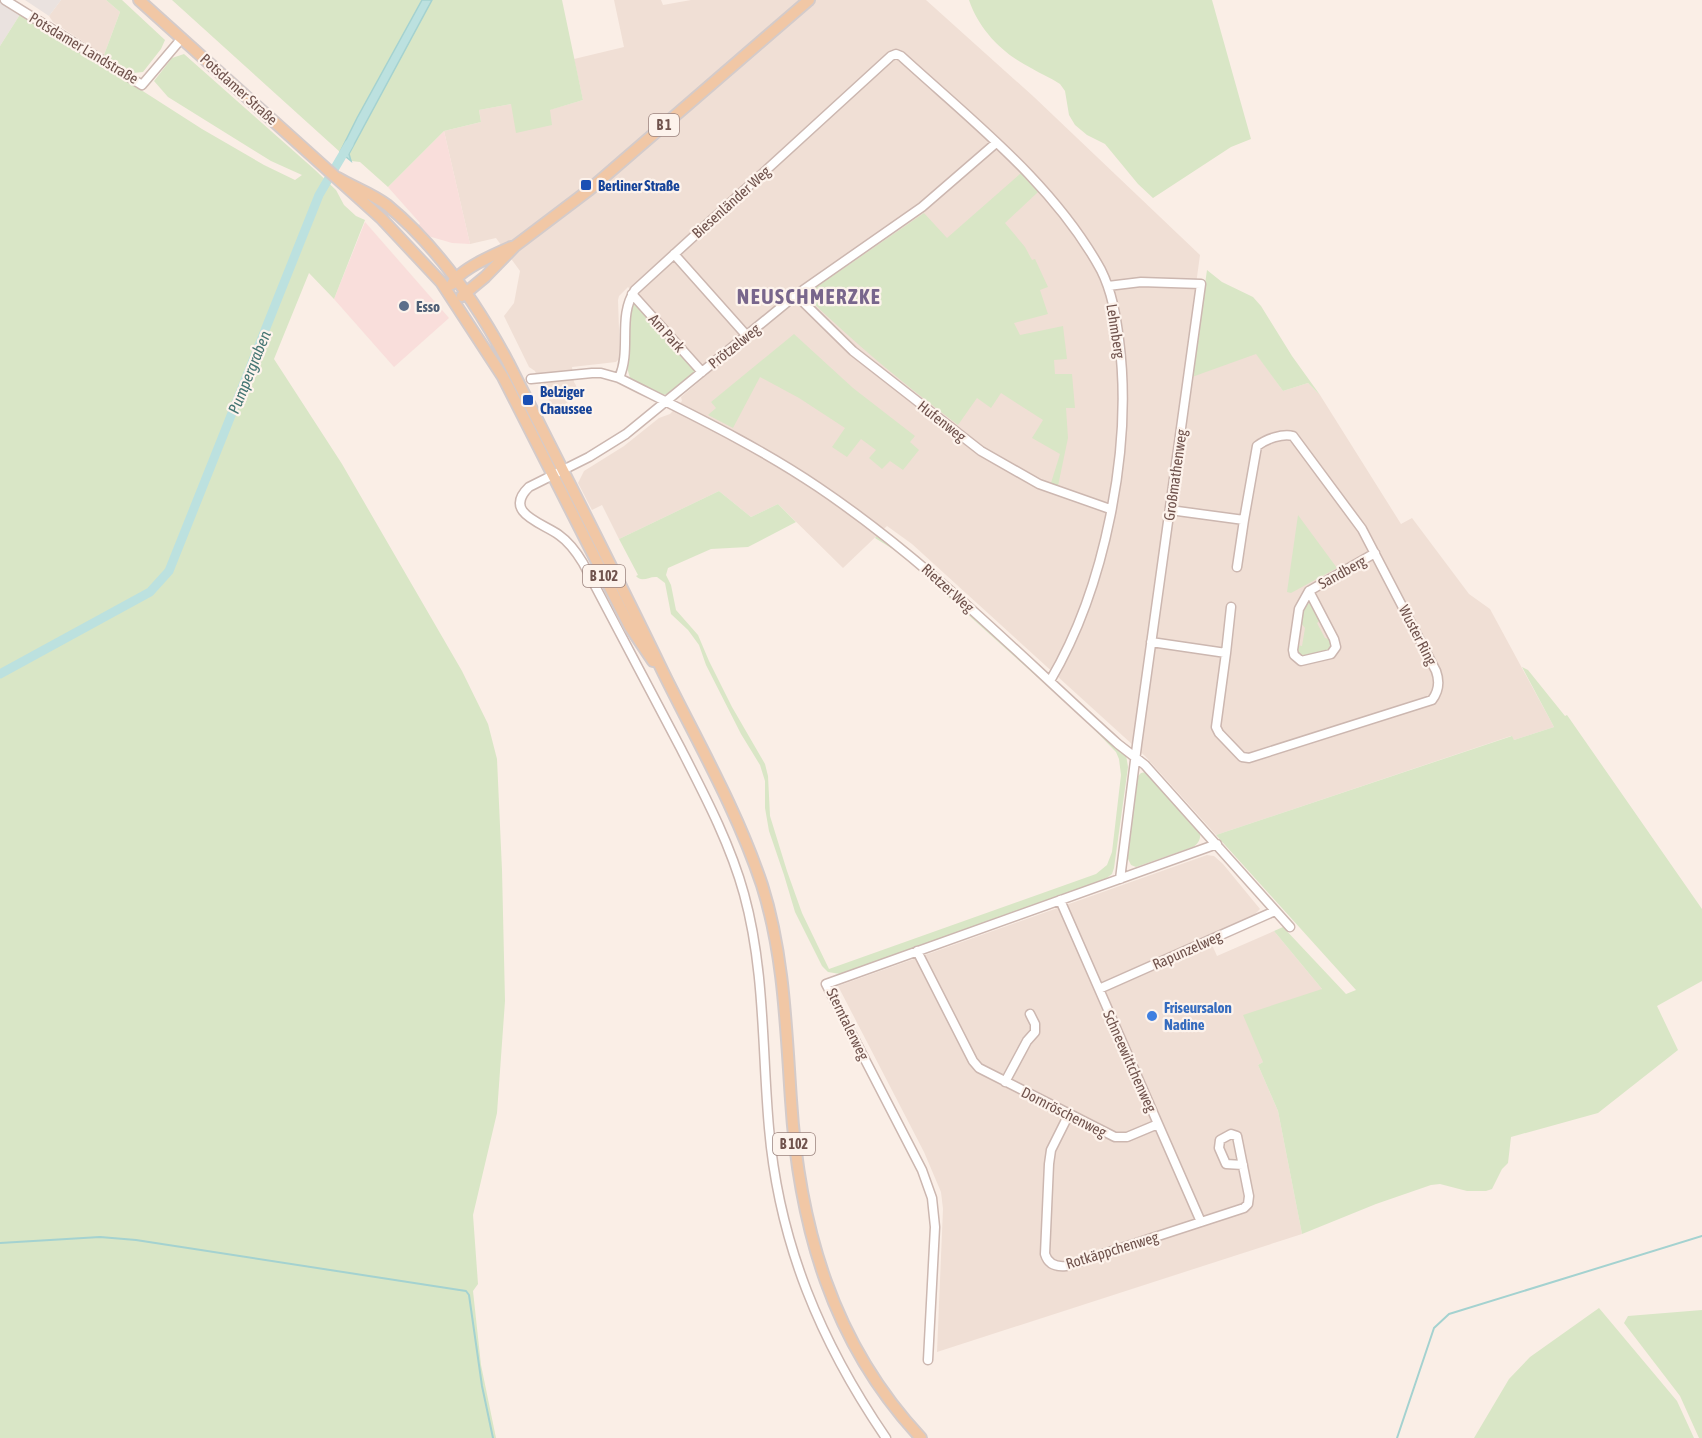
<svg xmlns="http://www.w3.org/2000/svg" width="1702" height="1438" font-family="'Asap Condensed',sans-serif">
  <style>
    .residential { fill: #f0dfd5 }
    .commercial { fill: #f9dedb }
    .industrial { fill: #eae2df }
    .green { fill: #d9e6c6 }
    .water { fill: #bce1df; stroke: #a4d2d0; stroke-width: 1.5 }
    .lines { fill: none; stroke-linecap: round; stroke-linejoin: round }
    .stream { stroke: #a4d2d0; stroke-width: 2 }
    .canal { stroke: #bce1df; stroke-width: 9 }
    .minor-casing { stroke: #ccb7b0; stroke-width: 11 }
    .major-casing { stroke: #d4cbca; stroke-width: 14 }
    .minor { stroke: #fff; stroke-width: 8 }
    .major { stroke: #f1c7a5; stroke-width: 10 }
    .transit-dot { fill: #1a4fb4; stroke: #fdf3ec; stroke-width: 2 }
    .service-dot { fill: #5c6f8a; stroke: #fdf3ec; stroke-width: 2 }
    .shop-dot { fill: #3f7fe0; stroke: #fdf3ec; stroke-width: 2 }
    .labels { text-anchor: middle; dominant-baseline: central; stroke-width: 4.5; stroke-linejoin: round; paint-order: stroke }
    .shield { fill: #fdf3ec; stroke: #9a837d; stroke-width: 1.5 }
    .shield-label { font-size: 14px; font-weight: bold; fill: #70534d }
    .street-label { font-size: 15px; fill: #70534d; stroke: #fdf3ec }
    .transit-label { font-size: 15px; font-weight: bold; fill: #164399; stroke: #fdf3ec; text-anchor: start }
    .service-label { font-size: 15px; font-weight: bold; fill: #4e5e75; stroke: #fdf3ec; text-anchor: start }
    .shop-label { font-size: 15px; font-weight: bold; fill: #366cbe; stroke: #fdf3ec; text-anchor: start }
    .water-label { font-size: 16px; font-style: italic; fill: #437472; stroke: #fdf3ec }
    .district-label { font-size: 21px; font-weight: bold; letter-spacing: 1.5px; fill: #78668c; stroke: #fdf3ec }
  </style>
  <rect width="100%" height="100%" fill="#faeee6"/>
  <path class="residential" d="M61,0H106L120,12L104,55L53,22L49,16Z
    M614,0H661L663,5L691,0H926L1034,97L1200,255L1183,379L1256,353L1283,391L1308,383L1320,395L1401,524L1412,518L1469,594L1490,609L1554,727L1514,740L1511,736L1216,835L1145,756L912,544L887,526L843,568L778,504L751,517L719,491L619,539L602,505L592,510L578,483L584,471L624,446L659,418L670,414L682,401L681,397L708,374L628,287L619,296L618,300L620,358L616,362L572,367L574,382L581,394L555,410L540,385L535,371L529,367L504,316L514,303L520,271L496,238L470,244L444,131L481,122L479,110L511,104L549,110L583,100L574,59L624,47Z
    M1207,855L1214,856L1223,864L1260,909L1254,915L1208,936L1217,956L1274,931L1322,989L1263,1062L1258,1065L1278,1111L1302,1234L937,1352L943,1209L941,1192L924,1152L838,986Z"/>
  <path class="commercial" d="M444,131L470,244L452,243L428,236L418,227L420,223L388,187Z
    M365,222L449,318L394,367L334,299Z"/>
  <path class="industrial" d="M0,0L21,13L0,46Z
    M25,0H61L49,16Z"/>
  <path class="green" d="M106,0H122L165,40L161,49L143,72L133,73L104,55L120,12Z
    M172,0H422L357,118L340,152Z
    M432,0H562L583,100L550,110L552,125L516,133L511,104L479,110L481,122L444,131L388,187L360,162L351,161L349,154Z
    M969,0H1212L1251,139L1231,147L1153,198L1138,184L1105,144L1087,135L1075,125L1069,115L1065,91L1060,84C1051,78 1041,74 1031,68C1003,54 979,30 969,0Z
    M21,13L202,129L264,165L295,180L302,175L271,161L168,97L154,81L172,58L184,54L314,169L336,190L344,205L356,216L365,220L334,299L309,273L274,359L342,464L462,671L488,724L497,759L502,870L505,1001L497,1113L473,1215L478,1284L473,1291L481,1365L496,1438H0V46Z
    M1021,173L1038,192L1005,223L1025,247L1032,260L1035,259L1048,287L1040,290L1048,314L1014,323L1020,335L1063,326L1067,359L1054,360L1055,374H1072L1075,408H1066L1068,438L1058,486L1051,483L1060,454L1032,438L1043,420L1001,393L991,408L977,398L958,425C904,384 854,343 805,295L924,213L947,238Z
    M1207,270L1222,282L1253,297L1261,306L1292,356L1320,395L1308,383L1283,391L1256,354L1192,377Z
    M633,302L699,371L671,394L661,395L630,378L628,371V315Z
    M794,334L853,388L915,436L910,442L919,450L903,470L890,461L882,469L869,458L876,450L861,439L847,457L832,447L845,428L799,398L760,377L733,428L708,415L716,408L711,402Z
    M719,491L751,517L778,504L796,522L748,547L711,549L668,568L666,575L671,585L676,610L698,635L709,661L732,707L765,764L768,776L770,816L787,871L802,913L829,969L1096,874L1107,865L1112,852L1121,775L1119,759L1116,752L1085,720L915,567L896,551L875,538L878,534L902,552L1126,755L1128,767L1114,868L1112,874L1104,880L840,974L828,972L822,966L795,912L784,875L769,831L765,808V781L760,765L741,734L706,665L699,645L688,630L671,614L665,583L657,577C649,576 642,583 636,576L638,575L619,539Z
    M1298,515L1337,568L1291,593L1287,592Z
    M1311,603L1321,620L1317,623L1325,638L1332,640L1333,645L1328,652L1304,658L1298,654L1297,645L1302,646L1305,628L1300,622L1303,607L1306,604Z
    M1522,667L1528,670L1565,716L1567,715L1702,909V981L1657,1006L1678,1050L1598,1113L1511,1137L1508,1163L1502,1169L1492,1189L1486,1191H1467L1440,1184L1431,1185L1376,1204L1302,1234L1278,1111L1258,1065L1263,1062L1243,1015L1322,989L1274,931L1283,927L1346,994L1356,990L1216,835L1512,736L1514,740L1554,727Z
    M1146,772L1199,830C1202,837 1199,843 1193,847L1136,867L1131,865L1127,857L1138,776L1141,773Z
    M1599,1308L1677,1401L1694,1438H1474L1509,1379L1530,1357Z
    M1702,1310V1438H1699L1680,1396L1624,1323L1628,1316Z"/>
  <path class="water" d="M422,0H432L349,154L351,161L340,152L357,118Z"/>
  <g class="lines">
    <path class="stream" d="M0,1243L100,1237L136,1240L466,1291L469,1295L482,1386L493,1438
      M1397,1438L1434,1328L1449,1314L1702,1236"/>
    <path class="canal" d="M0,674L150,592L169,571L319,195L349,144"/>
    <g class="minor-casing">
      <path id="minor" d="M5,0L142,85L182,38
        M674,254L747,336
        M1108,286L1141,282L1201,284L1137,745L1120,879
        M632,294L702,372
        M796,295L853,351L981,451L1039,484L1110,509
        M619,378C632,349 617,317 635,290L891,56L896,54L901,56C972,121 1054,184 1101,270C1112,292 1116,316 1119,340C1133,447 1105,588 1050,681
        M531,379L592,373H601L619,378C686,412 756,445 818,487C928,561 1020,656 1118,744L1145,765L1290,927
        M1170,510L1244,520L1257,446C1266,439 1283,433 1293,436L1362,529L1436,671C1440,682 1439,691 1432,700L1249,758L1242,757L1219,733L1216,727L1226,653
        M1237,567L1244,520
        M1309,591L1299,609L1293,650L1294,655L1301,661L1331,654L1336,647L1334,639L1309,591L1375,553
        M1151,642L1226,653L1231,607
        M1060,900L1201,1222
        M917,951L973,1061L979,1068L1115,1137H1127L1158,1124
        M1099,989L1275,911
        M1005,1082L1027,1041L1035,1032V1024L1030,1014
        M1069,1114L1051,1150L1049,1164L1045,1254C1048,1264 1056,1267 1066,1266L1244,1208L1248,1204L1249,1196L1237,1136L1231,1134L1220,1140L1219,1148L1226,1164L1243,1165
        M928,1360L935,1227L932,1198L922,1170L826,984L1217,844
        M886,1438C821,1343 779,1244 769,1128C762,1050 765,970 744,894C730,843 704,794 680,747C648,686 616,625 583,563C577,553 569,542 559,535C543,523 502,513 529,487L589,457L626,434L796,295L922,207L996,143"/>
    </g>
    <g class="major-casing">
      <path id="major" d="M139,0L381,218L441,282L503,377L630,627L653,661
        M338,178C353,187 373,194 387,205C438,247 477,304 508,362C560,465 613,568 663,672C698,743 737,810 762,885C784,954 786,1028 791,1100C799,1226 832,1343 921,1438
        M452,284C460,269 495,254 511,247
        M462,296L485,277L515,246L589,190L809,0"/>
    </g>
    <use href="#minor" class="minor"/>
    <use href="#major" class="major"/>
  </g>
  <g class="transit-dot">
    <rect x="580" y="179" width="12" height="12" rx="3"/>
    <rect x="522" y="394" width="12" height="12" rx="3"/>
  </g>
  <circle class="service-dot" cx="404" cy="306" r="6"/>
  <circle class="shop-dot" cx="1152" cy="1016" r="6"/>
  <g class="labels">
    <g class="shield">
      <rect x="649" y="114" width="30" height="22" rx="4.5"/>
      <rect x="583" y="565" width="42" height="22" rx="4.5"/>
      <rect x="773" y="1133" width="42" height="22" rx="4.5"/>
    </g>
    <g class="shield-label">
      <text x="664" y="125">B 1</text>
      <text x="604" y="576">B 102</text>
      <text x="794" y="1144">B 102</text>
    </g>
    <g class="street-label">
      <text transform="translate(84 48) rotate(31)">Potsdamer Landstraße</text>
      <text transform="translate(239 89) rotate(42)">Potsdamer Straße</text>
      <text transform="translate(731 202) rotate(-42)">Biesenländer Weg</text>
      <text transform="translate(1116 331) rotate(81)">Lehmberg</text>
      <text transform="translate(667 333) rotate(48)">Am Park</text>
      <text transform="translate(734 346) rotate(-39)">Prötzelweg</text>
      <text transform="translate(942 421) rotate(38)">Hufenweg</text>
      <text transform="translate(1175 475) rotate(-82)">Großmathenweg</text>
      <text transform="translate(1342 572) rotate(-29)">Sandberg</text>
      <text transform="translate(948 588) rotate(42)">Rietzer Weg</text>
      <text transform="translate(1418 635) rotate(63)">Wuster Ring</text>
      <text transform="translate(1187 950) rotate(-24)">Rapunzelweg</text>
      <text transform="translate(848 1024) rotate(64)">Sterntalerweg</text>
      <text transform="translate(1130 1061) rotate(66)">Schneewittchenweg</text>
      <text transform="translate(1064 1112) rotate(27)">Dornröschenweg</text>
      <text transform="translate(1112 1250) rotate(-17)">Rotkäppchenweg</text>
    </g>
    <g class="transit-label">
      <text x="598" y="185">Berliner Straße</text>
      <text x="540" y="391">Belziger<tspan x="540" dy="17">Chaussee</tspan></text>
    </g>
    <g class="service-label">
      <text x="416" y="306">Esso</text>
    </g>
    <g class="shop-label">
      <text x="1164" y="1007">Friseursalon<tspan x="1164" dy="17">Nadine</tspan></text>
    </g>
    <g class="water-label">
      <text transform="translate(249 372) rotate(-68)">Pumpergraben</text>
    </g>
    <g class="district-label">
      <text x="809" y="296">NEUSCHMERZKE</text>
    </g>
  </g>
</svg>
